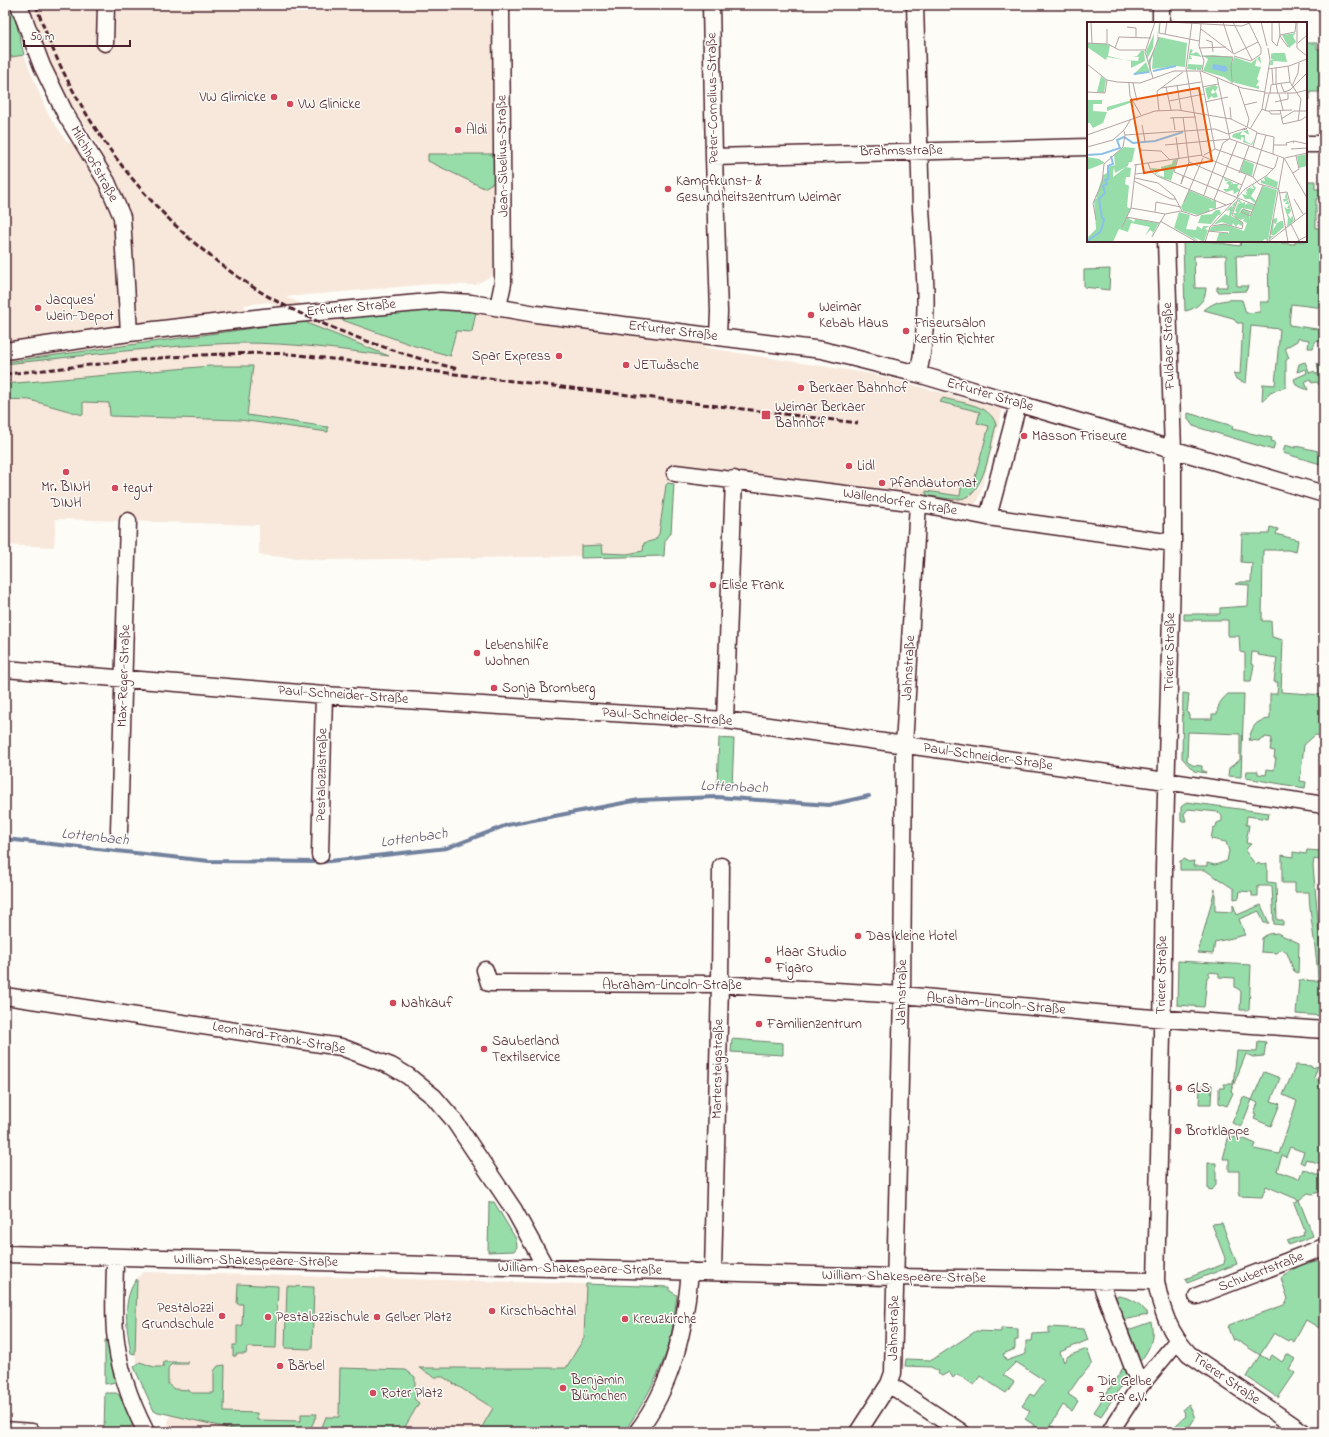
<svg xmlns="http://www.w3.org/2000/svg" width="1329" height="1437" font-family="'Indie Flower',sans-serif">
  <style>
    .built { fill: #f7e8db; fill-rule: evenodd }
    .green { fill: #97ddaa; stroke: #707e6a }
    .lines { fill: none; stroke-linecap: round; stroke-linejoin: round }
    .stream { stroke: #71809c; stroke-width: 4 }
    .minor-casing { stroke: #4a1f2b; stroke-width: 19 }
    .minor { stroke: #fdfcf7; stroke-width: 16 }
    .rail { stroke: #4a1f2b; stroke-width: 3; stroke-dasharray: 6 3; stroke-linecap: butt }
    .poi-dot { fill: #d1495b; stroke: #fdfcf7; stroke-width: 1.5 }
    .labels { text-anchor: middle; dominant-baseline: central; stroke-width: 3; stroke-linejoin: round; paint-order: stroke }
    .poi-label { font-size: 14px; fill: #4a1f2b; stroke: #fdfcf7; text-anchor: start }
    .street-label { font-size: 14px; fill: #4a1f2b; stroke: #fdfcf7 }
    .water-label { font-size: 15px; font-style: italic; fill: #61576d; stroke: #fdfcf7 }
    .inset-river { fill: none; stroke: #8bc0e8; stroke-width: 2 }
    .inset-road { fill: none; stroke: #b5a4a5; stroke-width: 1 }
    .view { fill: #e8590c; fill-opacity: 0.15; stroke: #e8590c; stroke-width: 2 }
    .inset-edge { fill: none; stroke: #4a1f2b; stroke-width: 2 }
  </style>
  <rect width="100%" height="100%" fill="#fdfcf7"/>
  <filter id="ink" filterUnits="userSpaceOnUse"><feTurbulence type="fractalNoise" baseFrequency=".025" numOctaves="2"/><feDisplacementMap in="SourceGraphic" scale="8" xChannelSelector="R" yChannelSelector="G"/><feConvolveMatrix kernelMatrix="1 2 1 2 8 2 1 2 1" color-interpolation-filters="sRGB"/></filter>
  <g filter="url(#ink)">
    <path class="built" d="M28,5H495V274L475,285L431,284L285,297L377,333L451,356L456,330L472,332L476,311L702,344L706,348L872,374L1003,409L978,501L968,509L673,464L663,555L322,560L259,555V525L56,519L54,547L5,545V399L30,400L83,415V402L110,403V416L240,420L327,432L328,426L247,415L253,366H210L5,384V58L24,55L47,112L67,142L103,153L64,94L44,49ZM268,302L305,320V321L251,327L244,305ZM943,398L988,411L996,425L981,483L978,489L959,499L929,496V494L960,496L973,485L989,426L980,412L940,402Z
      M143,1272L586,1284L584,1338L566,1368L507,1432H166L170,1415L154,1411L142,1384L135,1354L137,1279Z"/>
    <path class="green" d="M5,5H12L24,55L5,58Z
      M1279,5H1324V31L1322,6L1279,7Z
      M1322,42H1324V92H1310V99H1306V43H1317V49H1322Z
      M428,154H496V181L484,188L428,161Z
      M1306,181H1315V189H1324V198L1316,199V228H1324V308L1291,304L1289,325L1324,330V343L1316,340L1313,348H1308L1309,340L1298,338L1297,341L1285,348L1289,358L1286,360V387L1270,392L1264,400H1262L1263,384L1275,385L1280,329L1251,326L1246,383L1236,379L1233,373L1240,374L1243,323H1237L1233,318L1204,310C1216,300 1227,299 1242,300L1246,313L1260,312V302H1269L1268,255L1236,256L1237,286H1248L1246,291L1219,292L1217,291V287H1227L1226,255L1194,256L1195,288H1206C1206,300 1197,309 1185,311L1183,241H1207L1240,246L1241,241L1295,244V241H1306Z
      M1110,269L1109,290L1084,287V270Z
      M451,308L476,311L472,332L456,331L450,354L451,356L415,346L334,317Z
      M305,321L309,324L389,356C340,349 291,343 241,343C162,345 83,356 5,364V362Z
      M1305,362L1310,373L1314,371L1316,374L1319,373L1317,363L1320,365L1324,373V386L1323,384L1319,385L1317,382L1312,383L1310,379L1305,382L1308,390L1296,385L1294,379L1307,373L1306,369L1297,372L1299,364Z
      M210,366H253L247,415L328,427V432L240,420L110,416L109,403L83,402V415L30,400L5,399V384Z
      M943,398C960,403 991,404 996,425C990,446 985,496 960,499C950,500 939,497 929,496L926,494V491L960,496L962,482L973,485L989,426L977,423L980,412L940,402Z
      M1188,413L1233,426L1232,429L1272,438L1271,441L1275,442L1273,450L1193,426L1188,419Z
      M1285,445L1295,448L1296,446L1318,451L1317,454L1324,456V465L1283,453Z
      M668,483L674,484L671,533L665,541L664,556L581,558V546L602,545L603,553L627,554L643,551L644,543L655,540L659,534L666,485Z
      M1270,527L1278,529L1276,534L1298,540L1296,552L1288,550H1263L1262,621H1271L1272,637L1283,640L1281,692L1324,695V736L1315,735L1304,745L1300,781L1306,782L1305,788L1246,778L1247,771H1258V774L1266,775L1267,769L1274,770L1276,758H1274L1275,751L1270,750L1272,738L1265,737L1264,739H1260L1259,741L1249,740C1252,726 1256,720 1270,719V694H1277L1278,682H1274L1277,658L1258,655L1259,653L1252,652L1251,664L1254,665L1251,681H1245V653L1240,652L1239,636H1228V620H1184V614H1220V608L1248,606L1249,585L1235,584L1241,582H1251L1252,563L1241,562L1242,534H1269Z
      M1183,693L1189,694L1187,713L1189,714V719H1212V714H1217C1218,704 1221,700 1228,694H1244L1241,777L1228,776L1229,768L1240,760V734L1188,732L1187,760L1192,765L1202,766V771H1205L1206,773L1194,771L1182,758Z
      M719,738L734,739L732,786H717Z
      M1187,802L1269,813L1268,819L1247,816L1246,825H1249L1246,843L1251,844L1247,848L1246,852L1256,865L1259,863L1261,865L1267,863V882L1276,883L1277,920H1283V925L1274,924L1272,886H1258V896H1252V892L1240,891L1239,898L1234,899V889L1205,870H1180V861L1185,859L1188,862L1194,861L1193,866H1207V863L1215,865L1227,861L1229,851L1226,842L1211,839L1213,828L1216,827L1217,823L1222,821V816L1218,812L1188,809L1184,814L1186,821H1181V807Z
      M1324,824V861L1314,859L1313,866L1320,942H1324V1016L1296,1014L1299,980L1318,981C1317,950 1310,922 1309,892H1295V883H1282V855L1293,857V852L1306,854L1307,850L1321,851L1324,834H1321L1322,825Z
      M1215,889V911L1233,912V904L1237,915L1261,905L1269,923H1264L1259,911L1239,919L1245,935L1215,942L1213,954L1198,953Z
      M1277,933L1299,943L1298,973L1294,971L1287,953L1281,949L1277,953L1261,952L1262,938L1268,934Z
      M1178,961L1251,965L1249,1010H1240L1241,991L1235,987V978L1219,977V973L1209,972V977H1207L1204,1007L1177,1005Z
      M732,1039L783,1043V1055L731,1052Z
      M1258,1041L1266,1042L1264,1056L1253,1057L1246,1054L1231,1091L1233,1093L1227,1106L1219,1103V1088H1224V1084H1233L1237,1051L1257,1052Z
      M1296,1065L1311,1066L1312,1068L1318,1066L1314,1078L1322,1082L1324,1077V1165L1306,1159L1304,1164L1300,1162L1304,1152L1290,1147L1286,1157L1282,1155L1277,1171L1299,1179L1303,1169L1321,1176L1324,1169V1190L1313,1194L1308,1193L1299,1200L1313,1236L1289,1245L1287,1241L1304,1235L1303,1232L1305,1231L1294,1203L1299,1200L1266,1186L1262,1197L1239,1196V1171H1229V1159H1223L1229,1135L1241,1140L1242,1138L1256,1144L1254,1149L1279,1154L1297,1101L1283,1095Z
      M1264,1072L1280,1078L1271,1101L1280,1104L1271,1126L1254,1119L1256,1114L1254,1113L1258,1103L1252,1100L1241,1127L1232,1123L1243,1097L1252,1100Z
      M1203,1085H1212L1211,1104H1199L1200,1089H1203Z
      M1208,1163H1216V1185L1212,1190L1208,1189Z
      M489,1202H494L516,1239L517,1247L514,1251L488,1252Z
      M1222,1223L1237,1264L1187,1283L1185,1279L1224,1264L1225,1258L1212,1224Z
      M1324,1259V1324L1321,1329L1306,1320L1294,1342L1290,1339L1288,1341L1274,1333L1260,1355L1269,1360L1272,1355L1282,1362L1287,1354L1295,1359L1289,1369L1295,1373L1278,1398L1247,1377L1260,1355L1235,1339L1233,1341L1228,1328L1229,1325L1284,1305L1288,1299L1281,1278L1300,1265Z
      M137,1279L135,1354L131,1353C127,1329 121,1299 137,1279Z
      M772,1281L881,1284V1286L772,1283Z
      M238,1284L278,1286L276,1348L247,1347L246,1354H236V1356H233V1345H237V1326H242L243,1304H237Z
      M586,1284L670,1287V1291L677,1295C675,1308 674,1322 671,1335C664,1369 643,1404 624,1432H479L493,1408L443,1377H434L419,1368H566L584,1338Z
      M287,1286L314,1287L312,1349L285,1348Z
      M1119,1296C1133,1299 1141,1303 1148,1315L1122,1320L1112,1297Z
      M1151,1322C1155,1339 1149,1351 1138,1364L1133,1351L1136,1350L1134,1344L1131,1345L1125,1331Z
      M1049,1327L1084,1329L1088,1340L1060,1352L1064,1362L1068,1356L1087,1349L1092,1363L1081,1377H1080L1068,1394L1078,1401L1072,1411L1063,1405L1051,1425L1055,1428L1052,1432H1029L1034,1425L1025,1419L1030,1411L1022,1406L1030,1394L1034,1396L1045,1381L1016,1362L1003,1375L1014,1382L1006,1393L980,1376L974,1385L957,1374L953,1378L949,1372L942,1376L937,1373L938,1371L931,1367L905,1366L906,1359L932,1360L976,1331L1001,1332V1328L1018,1329V1340H1015V1349L1003,1354L1006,1361L1026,1354V1341H1032L1033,1334L1049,1333Z
      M105,1340H107L116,1382L105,1384Z
      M140,1362L154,1367H163L164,1362H188V1364H172L168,1368V1384L174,1389L189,1390L191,1393H214V1371L218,1366L225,1365L224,1412L257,1413V1420L301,1421V1414H317L309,1432H245L154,1411L134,1367Z
      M1125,1365L1129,1375L1101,1416L1094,1412Z
      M340,1368L406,1370L415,1377V1400L419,1403L402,1432H320L326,1417H339Z
      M105,1393H116L119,1395L133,1424C125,1435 116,1431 104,1431Z
      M1189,1404L1195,1418L1186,1432H1176L1174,1427L1186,1416L1183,1409Z"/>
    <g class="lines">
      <path class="stream" d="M5,839L209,861L321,862L447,848L507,825L639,800L717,797L829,805L869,796"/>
      <g class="minor-casing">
        <path id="minor" d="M19,5L42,66L66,115L107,182L122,217L129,333
          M711,5L714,157L719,312L718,336
          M915,5C917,73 919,140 921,208C924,262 931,321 918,374
          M1161,5V23
          M105,43L106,5
          M1306,144H1324
          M714,157L1088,147
          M1166,241L1173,450V543L1164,868L1162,1035L1156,1281C1161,1309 1169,1333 1189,1354L1303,1432
          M498,307L503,283L501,5
          M5,351L129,333L264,317L440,301L471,303L536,314L822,350L918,374L1324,494
          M675,473L918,503L988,517L1173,543
          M988,517L1018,404
          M5,669L324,695L725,720L1166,781L1324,805
          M725,720L734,479
          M119,831L128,521
          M320,855L324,695
          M485,970L489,983L720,984L902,995L1140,1017L1324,1030
          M5,996L341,1047L391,1066L408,1076L434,1097L453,1119L514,1210L546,1268
          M5,1254L895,1277L1156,1281
          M115,1258C115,1282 113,1308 115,1332C118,1367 130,1401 146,1432
          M713,1272L720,984L721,866
          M1100,1281L1140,1386
          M1197,1296L1324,1247
          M889,1384L961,1432
          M5,1430L32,1432
          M637,1432C673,1385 685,1329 690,1271
          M858,1432L889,1384L893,1373L902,995L904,746L918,503
          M1110,1432L1140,1386L1177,1341"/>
      </g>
      <use href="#minor" class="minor"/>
      <path class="rail" d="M36,5C74,120 154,224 256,289C311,324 394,353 458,369
        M5,374C100,365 196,350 291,354L858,423"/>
    </g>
  </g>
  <g class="poi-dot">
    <circle cx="274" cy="97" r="4"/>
    <circle cx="290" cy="104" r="4"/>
    <circle cx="458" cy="130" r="4"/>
    <circle cx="668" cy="189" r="4"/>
    <circle cx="38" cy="308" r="4"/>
    <circle cx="811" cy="315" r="4"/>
    <circle cx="906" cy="331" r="4"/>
    <circle cx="559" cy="356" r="4"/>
    <circle cx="626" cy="365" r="4"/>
    <circle cx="801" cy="388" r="4"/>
    <rect x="761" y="410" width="10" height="10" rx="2"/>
    <circle cx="1024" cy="436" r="4"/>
    <circle cx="849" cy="466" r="4"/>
    <circle cx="66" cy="472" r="4"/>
    <circle cx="882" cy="483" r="4"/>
    <circle cx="115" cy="488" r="4"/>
    <circle cx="713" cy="585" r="4"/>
    <circle cx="477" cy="653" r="4"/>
    <circle cx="494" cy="688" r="4"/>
    <circle cx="858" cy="936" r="4"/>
    <circle cx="768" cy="960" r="4"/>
    <circle cx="393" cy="1003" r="4"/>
    <circle cx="759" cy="1024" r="4"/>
    <circle cx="484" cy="1049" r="4"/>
    <circle cx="1179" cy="1088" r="4"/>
    <circle cx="1178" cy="1131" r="4"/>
    <circle cx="492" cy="1311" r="4"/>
    <circle cx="222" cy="1316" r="4"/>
    <circle cx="268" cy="1317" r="4"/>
    <circle cx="377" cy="1317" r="4"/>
    <circle cx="625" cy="1319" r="4"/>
    <circle cx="280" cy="1366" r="4"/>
    <circle cx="563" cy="1388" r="4"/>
    <circle cx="1090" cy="1389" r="4"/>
    <circle cx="373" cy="1393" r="4"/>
  </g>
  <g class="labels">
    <g class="poi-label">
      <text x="266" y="97" text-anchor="end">VW Glimicke</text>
      <text x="298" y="104">VW Glinicke</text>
      <text x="466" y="130">Aldi</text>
      <text x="676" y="181">Kampfkunst- &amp;<tspan x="676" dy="16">Gesundheitszentrum Weimar</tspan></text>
      <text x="46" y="300">Jacques'<tspan x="46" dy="16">Wein-Depot</tspan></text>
      <text x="819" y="307">Weimar<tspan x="819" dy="16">Kebab Haus</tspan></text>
      <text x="914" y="323">Friseursalon<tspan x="914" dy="16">Kerstin Richter</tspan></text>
      <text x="551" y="356" text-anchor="end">Spar Express</text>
      <text x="634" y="365">JETwäsche</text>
      <text x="809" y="388">Berkaer Bahnhof</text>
      <text x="775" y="407">Weimar Berkaer<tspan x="775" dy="16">Bahnhof</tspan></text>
      <text x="1032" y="436">Masson Friseure</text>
      <text x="857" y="466">Lidl</text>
      <text x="890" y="483">Pfandautomat</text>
      <text x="66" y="487" text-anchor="middle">Mr. BINH<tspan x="66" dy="16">DINH</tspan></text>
      <text x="123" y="488">tegut</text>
      <text x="721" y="585">Elise Frank</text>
      <text x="485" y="645">Lebenshilfe<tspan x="485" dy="16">Wohnen</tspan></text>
      <text x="502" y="688">Sonja Bromberg</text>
      <text x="866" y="936">Das kleine Hotel</text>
      <text x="776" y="952">Haar Studio<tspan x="776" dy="16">Figaro</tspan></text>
      <text x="401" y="1003">Nahkauf</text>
      <text x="767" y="1024">Familienzentrum</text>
      <text x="492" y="1041">Sauberland<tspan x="492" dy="16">Textilservice</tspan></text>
      <text x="1187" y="1088">GLS</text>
      <text x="1186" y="1131">Brotklappe</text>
      <text x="214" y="1308" text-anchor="end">Pestalozzi<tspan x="214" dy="16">Grundschule</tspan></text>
      <text x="500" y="1311">Kirschbachtal</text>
      <text x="276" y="1317">Pestalozzischule</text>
      <text x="385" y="1317">Gelber Platz</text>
      <text x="633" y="1319">Kreuzkirche</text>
      <text x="288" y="1366">Bärbel</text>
      <text x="571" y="1380">Benjamin<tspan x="571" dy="16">Blümchen</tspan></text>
      <text x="1098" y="1381">Die Gelbe<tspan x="1098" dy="16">Zora e.V.</tspan></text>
      <text x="381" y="1393">Roter Platz</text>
    </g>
    <g class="street-label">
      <text transform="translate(713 98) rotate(-91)">Peter-Cornelius-Straße</text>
      <text transform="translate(901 151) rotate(-1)">Brahmsstraße</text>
      <text transform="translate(503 156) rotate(-91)">Jean-Sibelius-Straße</text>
      <text transform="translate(94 164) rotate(61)">Milchhofstraße</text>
      <text transform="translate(351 308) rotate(-5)">Erfurter Straße</text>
      <text transform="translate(673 331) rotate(7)">Erfurter Straße</text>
      <text transform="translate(1169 346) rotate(-92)">Fuldaer Straße</text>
      <text transform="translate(990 395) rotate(16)">Erfurter Straße</text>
      <text transform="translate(900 502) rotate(9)">Wallendorfer Straße</text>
      <text transform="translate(1170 652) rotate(-89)">Trierer Straße</text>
      <text transform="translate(909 668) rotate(-87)">Jahnstraße</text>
      <text transform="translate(124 676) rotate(-88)">Max-Reger-Straße</text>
      <text transform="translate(343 695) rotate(4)">Paul-Schneider-Straße</text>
      <text transform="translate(667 717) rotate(4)">Paul-Schneider-Straße</text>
      <text transform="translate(988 757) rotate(8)">Paul-Schneider-Straße</text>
      <text transform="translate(322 775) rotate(-89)">Pestalozzistraße</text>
      <text transform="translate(1162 975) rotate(-89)">Trierer Straße</text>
      <text x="672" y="985">Abraham-Lincoln-Straße</text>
      <text transform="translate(902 992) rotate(-89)">Jahnstraße</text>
      <text transform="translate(996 1004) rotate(5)">Abraham-Lincoln-Straße</text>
      <text transform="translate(279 1038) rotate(10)">Leonhard-Frank-Straße</text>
      <text transform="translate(718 1069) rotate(-89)">Martersteigstraße</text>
      <text transform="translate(256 1261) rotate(1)">William-Shakespeare-Straße</text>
      <text transform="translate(580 1269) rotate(1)">William-Shakespeare-Straße</text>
      <text transform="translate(1261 1272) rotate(-21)">Schubertstraße</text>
      <text transform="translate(904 1277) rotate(1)">William-Shakespeare-Straße</text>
      <text transform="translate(894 1328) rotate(-89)">Jahnstraße</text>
      <text transform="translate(1226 1379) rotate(35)">Trierer Straße</text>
    </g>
    <g class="water-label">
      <text transform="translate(734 787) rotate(2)">Lottenbach</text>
      <text transform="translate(95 837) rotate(6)">Lottenbach</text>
      <text transform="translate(414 838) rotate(-8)">Lottenbach</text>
    </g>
  </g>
  <g transform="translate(1087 22)">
    <rect width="220" height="220" fill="#fdfcf7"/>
    <path d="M68,0L66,26L60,37L59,29L67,12ZM72,0L71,15L69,24L72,15L100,21L98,45L89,44L65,47L66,33L63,41L64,48L61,39L69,25ZM209,11L206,14L209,20L202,26L195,13ZM0,21L20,22L23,23L21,34L38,38L20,35L19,38L0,25ZM103,27L106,28L104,32L110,30L115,35L103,33L105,37H102L101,42L116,43L114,48H110L109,45V48L100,47ZM54,29H57L58,39L44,46V39L38,38L51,39L52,35L45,34H50ZM183,31H198L200,40L186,39V43H183L184,38L187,37H184V32H187ZM126,33L145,35L144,60L137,55L116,49L121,37L116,34ZM173,34L174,42L170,36L168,44L174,45L170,57L172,59L169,64H172V67L145,60L144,45L147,35L164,41L169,37ZM59,40L64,53L62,50L46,53ZM14,54L19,58L17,71L10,70ZM128,63L131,65L128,70L126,67L124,70L125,72L129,70L131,75L126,76L125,74L121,78L118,66ZM0,78H15V82H6V89L20,90L16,101L6,106L3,101H0ZM45,78L46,80L20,89V85ZM161,108L162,113L156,109L153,113H158V119L164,122L168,116L165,123L156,120L157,116L154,115V118L145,115L146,112ZM37,125L48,126L45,140H42L41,144L28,151L27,146L26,150V155L39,145L44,146L43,155H39L38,162L42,164L40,185L44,187L34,205L40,195L47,200L48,197L72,201L64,215L66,210L63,208L58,214L63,205L44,201L41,210L32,207L26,220H0L2,217L0,216L9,207L7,178L10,176L9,175L16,153L20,151L21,145L28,143L27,133ZM220,132V144L212,146L210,134ZM0,135L12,137L18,141L0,148ZM90,137L84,159L83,158L78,157L72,154L67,151L73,149L69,152L77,155V149L65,148L63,146L74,147V145L85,142L86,138ZM157,138L167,142L165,154L153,150ZM182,153L180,155L191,160L190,166L174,161V158L178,159L177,156ZM137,156L145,160L144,163L146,160V162H152L150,165L152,167L153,165L152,169L147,172L146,168L139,170L136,167H141L142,163L139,161L142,159H138ZM169,161L166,163L169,166L164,174L169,179L176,164L190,168L181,219L178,220L180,218L178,217L174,220H129L132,211H142V209H122L124,205L137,202L157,209L160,201L156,199L158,196L154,198L149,196L146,191H150L148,189L151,181L154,182L151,179L152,177L155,181L158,180V183L161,181L167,183L165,188L155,186L151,192L156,187L163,190L162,197L168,181L163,177H158L155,172L160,173L158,169L161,171L159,168L165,164L163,166L167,167L165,163ZM102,168L125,178L124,180L126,178L125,181L126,178L129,179V187L122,186L123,189L111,193L96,189L94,185ZM199,170L204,189L201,193L204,197L205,193L207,199L200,205L201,196L197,184L200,187H203L200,186L202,182H198L201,178L197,180L196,177H200L198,176ZM150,178L144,194L156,200L155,204L151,202L149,205L146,201L145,204L135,200L126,203L138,192L142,194L143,188L139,189L144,184L147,185L145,183ZM129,188H133L134,192L130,194L124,202L111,201L114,193L125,192ZM92,190L103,193L99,207L109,208L110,204L115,207L116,204H122L118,207L121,208L117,220L107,215L112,220L87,206ZM190,196V199L189,202L187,201L186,208L190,201L194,199H196L197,205L183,217V214H187L183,212L186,197Z" fill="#97ddaa"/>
    <path d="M126,42L139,44L141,48L138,50L125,47Z" fill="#8bc0e8"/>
    <path class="inset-river" d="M66,49L89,44M47,52L62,50M0,133L15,132L33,126L30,118L37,115L46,121L68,119L96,110M0,219L13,210L16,202L17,197L15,196L12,177L18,171L16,164L20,162L18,158L21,157V144L26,142L24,134"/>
    <path class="inset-road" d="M4,0L5,21M73,0L72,11L112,19M82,0L155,4L165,0M105,0L99,46L115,134L166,155L172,162L191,167M136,0L146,31M146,0L165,38M174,0L180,24M192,0L193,14L201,25M210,0V26L220,34M114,2L112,24L117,39L115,49M40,5L49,6V15M114,7L147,32M78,12L80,0M193,13L208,10L209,1M119,18L125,20L126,30M185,19L190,24L193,13M185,19V0M0,21L21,22L32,28H58M20,21V7M211,21L220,13M28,26L32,15L64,16M112,26L139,25M147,32L171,20M115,34L146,35M147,34L164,39L174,32V26L162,1M0,42L20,58L30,60L53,61L87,49H114L155,66L178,70M201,44L203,60L214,77L211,99M189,46V62L203,60M181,47L202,44L220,37M185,47L186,63M63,49V38L72,15M113,49L128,127M130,55L143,117M66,56L58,30L68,0M42,61L43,74L54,93M46,61L50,79M145,62L144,44L146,35M194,62L197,70L203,68L220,51M90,63L94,88M151,64L162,97L160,105M205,64L211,51L212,41M79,65L84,88M115,65L131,62M74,66L114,60M0,70L18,71L20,58M178,71H208L220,68M183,72L184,63L189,62L191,72M192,72L196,88M82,79L117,72M118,80L141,75M188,80L201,77V71M157,83L170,80M143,85L144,97M175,87L180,89L205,88M193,88L196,102L214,98L220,94M72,89L70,69L96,50M178,89L182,72M182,89L184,92H193M86,95L88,108M96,95L102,140M83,96L109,95M194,97L207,89H220M55,103L58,119M163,107L175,87L183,38L181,26M37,109L38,113L128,107L141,112M170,111L187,115L186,132M141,112L159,106L160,107L155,108M0,113L68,89L91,88L144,97L170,110L166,125M89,115L92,136M206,121L207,119L220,122M78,123L143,117L197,136M187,123H200L199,121L207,119M0,125L26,118L37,108L44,97M204,127L220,126M53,128L74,129L83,138M117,133L128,127L186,147M91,136L87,150L168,183M197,136L220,176M198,136L220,131M102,140L155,163M61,141L64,149L70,154L139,183M47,143L115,133M152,151L162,124M206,151L212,147L209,134M48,152L65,150M96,154L94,162L102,140M166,155L179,113M48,156L71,161L87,174L95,189M47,159L84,177H89M192,168L201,220M192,171L200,170L208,199M117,173L136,121L142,117M150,175L159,153M207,177L216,192M127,178L150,120M97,180L116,136M44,186L78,192L94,189L109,194L145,181M68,190L69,180L94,185M164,190L156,187L154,190L163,194L174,168L176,163M39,195L73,201M9,198L6,181L15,161L17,142L36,125L38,113M73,199L110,220M204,202L213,220M125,204L137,202L155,207L156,201L145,193L151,177M35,205L44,186L49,143M199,206L220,190M121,209L141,211M65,215L78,192M182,219L197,136M118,220L123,205L158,167L179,154L188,145L191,135M181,220L199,206M209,220L220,214"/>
    <path class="view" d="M112,66L125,139L57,151L44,78Z"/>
    <rect width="220" height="220" class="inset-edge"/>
  </g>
  <rect width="1329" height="1437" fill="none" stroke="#fdfcf7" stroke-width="20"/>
  <rect x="10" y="10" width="1309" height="1417" fill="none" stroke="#4a1f2b" stroke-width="1.5" filter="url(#ink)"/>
  <path d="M24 40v6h106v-6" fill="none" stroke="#4a1f2b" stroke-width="2"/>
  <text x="30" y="40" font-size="12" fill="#4a1f2b" stroke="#fdfcf7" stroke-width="3" paint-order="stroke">50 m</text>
</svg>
